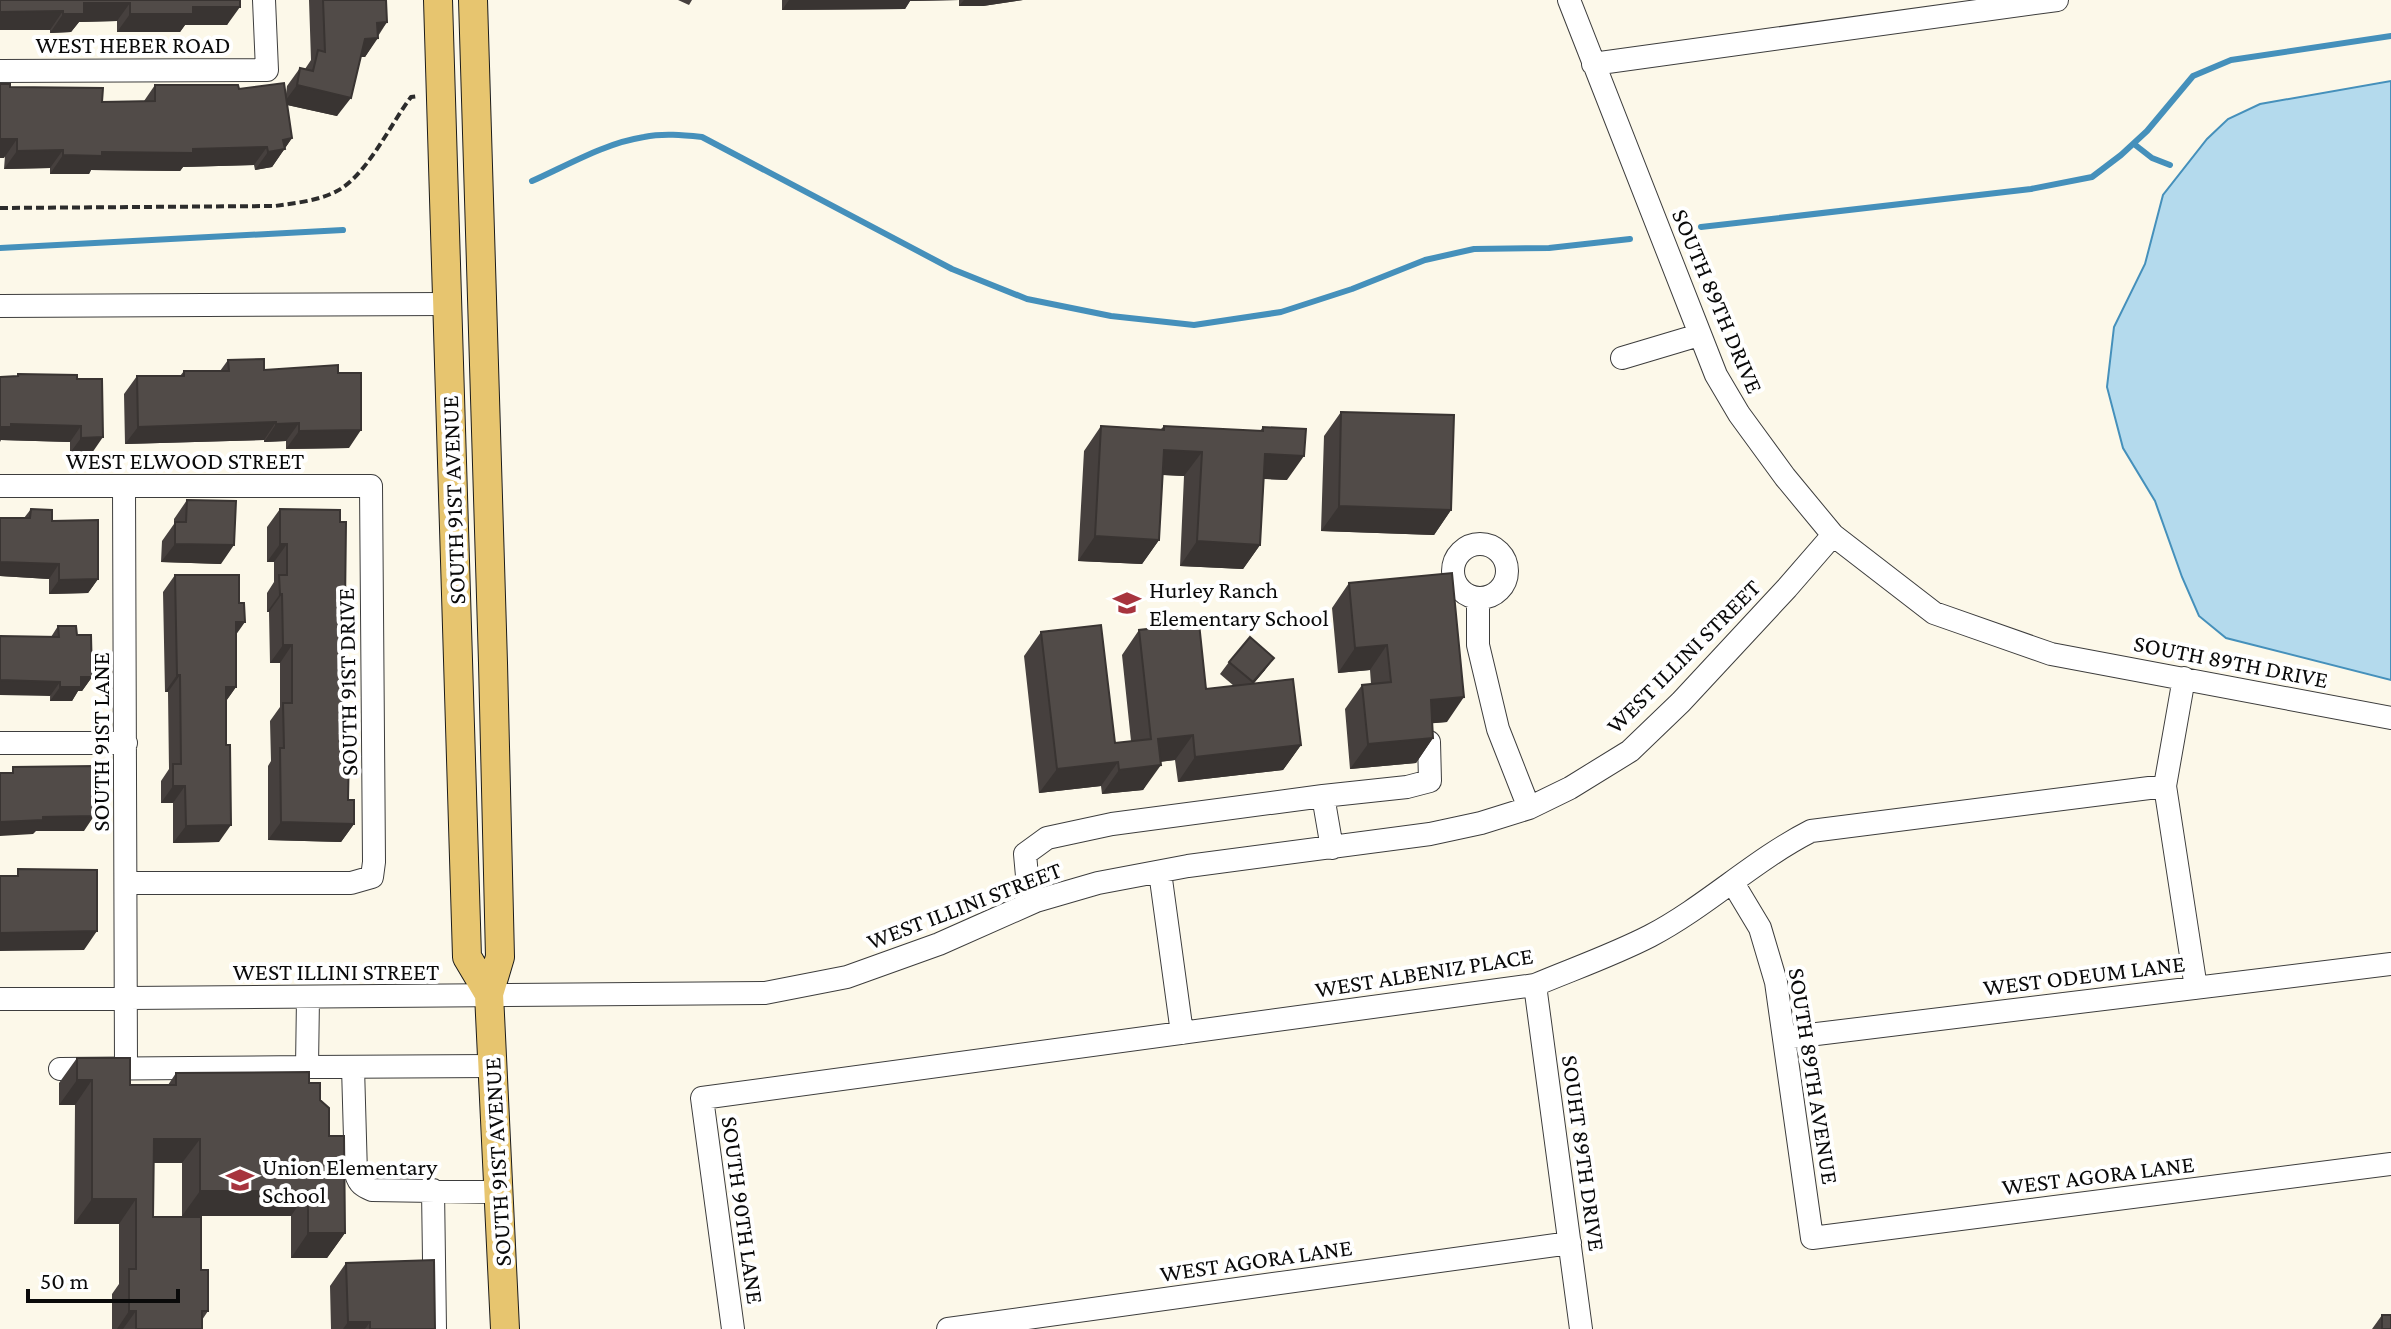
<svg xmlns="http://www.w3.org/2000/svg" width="2391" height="1329" font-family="'Crimson Pro',serif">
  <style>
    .water { fill: #b4daed; stroke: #4590bb; stroke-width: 2 }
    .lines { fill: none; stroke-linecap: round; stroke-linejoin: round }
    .stream { stroke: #4590bb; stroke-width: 6 }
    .minor-casing { stroke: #3d3d3d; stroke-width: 24 }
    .major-casing { stroke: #1b1b1b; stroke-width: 30 }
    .path { stroke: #2c2c2c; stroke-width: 4; stroke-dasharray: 8 4; stroke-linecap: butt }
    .minor { stroke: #fff; stroke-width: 22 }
    .major { stroke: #e7c56f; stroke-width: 28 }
    .wall { fill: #46403e }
    .shaded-wall { fill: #393432 }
    .building { fill: #514b48; stroke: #393432; stroke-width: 2 }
    .labels { text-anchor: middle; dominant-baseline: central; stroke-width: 8; stroke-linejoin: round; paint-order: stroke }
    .street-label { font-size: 24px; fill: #0a0a0a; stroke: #fff }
    .poi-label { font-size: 24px; fill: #0a0a0a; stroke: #fff; text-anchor: start }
  </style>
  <rect width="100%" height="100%" fill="#fcf8e9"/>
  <path class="water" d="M2391,81V680L2226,638L2199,616L2182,577L2155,501L2123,448L2107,387L2114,327L2145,264L2163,195L2207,139L2228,119L2260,104Z"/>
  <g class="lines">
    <path class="stream" d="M2134,144L2152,158L2170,165
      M532,181C568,165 605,143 644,137C663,133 683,135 702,137L952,269L1027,299L1111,316L1194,325L1281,312L1352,289L1425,260L1474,249L1549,248L1630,239
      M1701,227L2031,189L2092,177L2121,155L2147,131L2193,76L2231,60L2391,36
      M0,248L343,230"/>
    <g class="minor-casing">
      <path id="minor" d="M1569,0L1716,375L1739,414L1785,477L1833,535L1934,613L2051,654L2391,718
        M1593,64L2057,0
        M0,71L267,70L264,0
        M0,306L447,304
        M1622,358L1699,335
        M0,486H371L374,862L372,877L351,883H127
        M124,486L126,1067
        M1453 571a27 27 0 1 1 54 0a27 27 0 1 1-54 0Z
        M1478,598V645L1498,729L1529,808
        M2184,678L2165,786L2196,988
        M0,743H126
        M1323,796L1407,787L1430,781L1429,742
        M1160,872L1182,1033
        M1733,883L1760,928L1776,982L1812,1238L2391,1164
        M1036,901L1027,876L1025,854L1047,838L1112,824L1323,796L1332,848
        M1535,985L1581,1329
        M0,999L765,993L847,977L939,944L1036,901L1098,883L1188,866L1430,834L1481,823L1529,808L1570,788L1630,751L1681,702L1787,588L1833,535
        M1784,1038L2391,964
        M307,1067L493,1066
        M353,1067L356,1174C359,1184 363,1186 372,1190L498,1192
        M60,1069L307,1067L308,998
        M433,1190L435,1329
        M733,1329L702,1098L1535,985C1573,969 1613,955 1650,936C1707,906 1754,860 1811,831L2165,786
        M948,1329L1570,1243"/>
    </g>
    <g class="major-casing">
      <path id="major" d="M438,0L467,957L489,994
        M473,0L493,663L500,957L489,994L505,1329"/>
    </g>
    <path class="path" d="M0,208L275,206C295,203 318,201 337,191C367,175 390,125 411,97L418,96"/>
    <use href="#minor" class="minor"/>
    <use href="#major" class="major"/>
  </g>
  <path class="wall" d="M0,0H240L227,25H185L180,32H117V21L79,22L71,32L50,33V30H0Z
    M309,0H365L387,22L365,57H360L337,116L287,105L292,138L272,167L255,170L254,165L183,167L180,171L91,170L89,174H50V168L4,169L10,87L102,102L144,101L155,85L239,89L286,94L287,86L300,68L305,69L311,60Z
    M678,0H692L689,5Z
    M782,0H1023L983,6H959V0L910,1L905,9L782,10Z
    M228,360L264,370L349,448L286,449V441L264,442V440L125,444L124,394L137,376H180L184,371H220Z
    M18,374L77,379L92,453H70V442L1,440Z
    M1341,412L1451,510L1434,535L1321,531L1324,436Z
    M1101,426L1161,429L1164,426L1260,431L1263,427L1287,480L1264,479L1260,545L1243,569L1180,566L1184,476L1162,475L1159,540L1142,564L1078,561L1084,451Z
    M187,500L221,564L161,562L162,541L174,524V519Z
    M31,509L52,521L98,579L88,593L49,594V579L0,576V518H24Z
    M280,509L340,522L345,606L348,623L342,631V716L348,800L354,824L341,842L268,840V766L271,761L270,721L280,707V663H270L269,612H267V593L274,582V562H267V527Z
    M175,575L236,635V687L226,701L219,842L173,843V803H161V781L169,769L168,692H165L163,592Z
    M1349,583L1447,722L1432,723L1433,738L1416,763L1350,769L1345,709L1362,685L1371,684L1370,670L1338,673L1332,608Z
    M58,626L77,635L92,677L82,691H78L72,701H50L51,637Z
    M1139,630L1206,689L1234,686L1220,674L1229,662L1265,670L1253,684L1301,745L1283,770L1178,782L1175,760L1160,762L1143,790L1102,794L1101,786L1039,793L1024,656L1041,632L1115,743L1131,741L1122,655Z
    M77,1058L130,1085H168L176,1073L309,1083L320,1100L329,1136L345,1233L327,1258H291V1216H182V1163H154L153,1217L201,1270L208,1311L202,1320V1329H112V1294L119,1284V1224H74L75,1105H59V1083Z
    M346,1263L435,1329H331L330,1286Z
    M2382,1315L2391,1329H2372Z"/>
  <path class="shaded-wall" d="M789,0H959L910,1L905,9L782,10Z
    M964,0H1023L983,6H959Z
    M84,3H130L117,21L79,22L71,32L50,33L63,14Z
    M193,7H240L227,25H185L180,32H117L130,14Z
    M63,11L50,30H0V12Z
    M387,22L375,38H378L365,57H352L377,23Z
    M297,85L351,98L337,116L283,104Z
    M292,138L272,167L255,170L268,152L283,140Z
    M0,139H17L4,158H0Z
    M267,147L254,165L183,167L180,171L91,170L89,174H50L63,155L102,152Z
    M63,150L50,168L4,169L17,151Z
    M276,422L264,440L125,444L138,427Z
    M299,423L286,441L264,442L276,424Z
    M11,424L81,426L70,442L1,440L0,442V427Z
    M361,430L349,448L286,449L299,431Z
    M103,437L92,453H70L81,438Z
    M1164,450L1202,452L1184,476L1146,474Z
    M1265,454L1304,456L1287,480L1248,478Z
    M1339,506L1451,510L1434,535L1321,531Z
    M1095,536L1159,540L1142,564L1078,561Z
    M1197,541L1260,545L1243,569L1180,566Z
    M175,544L234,545L221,564L161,562Z
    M280,544H287L274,562H267Z
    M0,562H19L59,564L49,579L0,576Z
    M98,579L88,593L49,594L59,580Z
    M280,594H282L269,612H267Z
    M236,622H245L233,639Z
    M283,645H292L280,663H270Z
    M1387,645L1370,670L1338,673L1355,648Z
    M1274,658L1265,670L1244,695L1253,682Z
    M177,675H180L168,692H165Z
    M81,677H92L82,691H78L72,701H50L60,687Z
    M0,680L60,682L50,696L0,695Z
    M226,687H236L224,704Z
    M1464,697L1447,722L1413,725L1431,700Z
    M1193,735L1175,760L1140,764L1158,739Z
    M1433,738L1416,763L1350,769L1368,744Z
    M1301,745L1283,770L1178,782L1195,757Z
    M1118,762L1101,786L1039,793L1057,769Z
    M1161,765L1143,790L1102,794L1119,770Z
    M173,786H185L173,803H161Z
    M94,816L84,831H36L33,834L0,836V822L43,817Z
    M281,822L354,824L341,842L268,840Z
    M231,825L219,842L173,843L186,826Z
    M97,931L84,950L0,951V933Z
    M77,1080H92L75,1105H59Z
    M154,1139H200L182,1163H136Z
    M200,1191H308L291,1216H182Z
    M92,1199H136L119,1224H74Z
    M308,1233H345L327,1258H291Z
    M129,1311H136L123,1329H117Z
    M348,1322H370L365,1329H343Z"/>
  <path class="building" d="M0,0H240V7H193V14H130V3H84V14H63V11L0,12Z
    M323,0H386L387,22L377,23L378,38L365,39L351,98L297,85L300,68L313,71L318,50L325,52Z
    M284,83L292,138L283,140L285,149L268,152L267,147L193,149V153L102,152V156L63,155V150L17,151V139H0V84H10V87L103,88L102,102L155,101V85H238L239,89Z
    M264,359V370L338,365V373H361V430L299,431V423L276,424V422L138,427L137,376H184V371H229L228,360Z
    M18,374L77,375V379H102L103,437L81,438V426L11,424V427H0V377L18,376Z
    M1341,412L1454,415L1451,510L1339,506Z
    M1101,426L1164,430V426L1263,431V427L1306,429L1304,456L1265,454L1260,545L1197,541L1202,452L1164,450L1159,540L1095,536Z
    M187,500L236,501L234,545L175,544V522H186Z
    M31,509L52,510V521L98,520V579L59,580V564L0,562V518H30Z
    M280,509L340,510V522H346L345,606H348V623H342V716H346L347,749H349L348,800H354V824L281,822L280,748H284L283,703H292V645H283L282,594H280L279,575H287V544H280Z
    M1452,573L1464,697L1431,700L1433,738L1368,744L1362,685L1391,682L1387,645L1355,648L1349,583Z
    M175,575H239V603H244L245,622H236V687H226V745H230L231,825L186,826L185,786H173V764H181L180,675H177Z
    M1199,623L1206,689L1293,679L1301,745L1195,757L1193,735L1158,739L1161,765L1119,770L1118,762L1057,769L1041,632L1101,625L1115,743L1151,739L1139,630Z
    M58,626H76L77,635H91L92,677H81V687H60V682L0,680V636L59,637Z
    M1250,637L1274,658L1253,682L1229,662Z
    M94,766V816L43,817V820L0,822V773H13V767Z
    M18,869L97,870V931L0,933V876H18Z
    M77,1058H130V1085H176V1073L309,1072V1083H320V1100L329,1108V1136H344L345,1233H308V1191H200V1139H154L153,1217H201V1270H208V1311H202V1329H136V1311H129V1269H136V1199H92V1080H77Z
    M434,1260L435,1329H370V1322H348L346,1263Z
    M2382,1315H2391V1329H2382Z"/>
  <defs>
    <g id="school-bare" transform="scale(2.16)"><path d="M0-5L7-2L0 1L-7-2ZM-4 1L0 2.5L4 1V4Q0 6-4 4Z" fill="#a7343e" stroke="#fff" stroke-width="2.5" paint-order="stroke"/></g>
  </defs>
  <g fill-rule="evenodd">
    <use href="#school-bare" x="1127" y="603"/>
    <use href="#school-bare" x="240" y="1180"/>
  </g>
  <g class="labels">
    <g class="street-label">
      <text x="133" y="44">WEST HEBER ROAD</text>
      <text transform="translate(1718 301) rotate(67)">SOUTH 89TH DRIVE</text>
      <text x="185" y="460">WEST ELWOOD STREET</text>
      <text transform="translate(453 500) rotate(-92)">SOUTH 91ST AVENUE</text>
      <text transform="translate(1683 656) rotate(-45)">WEST ILLINI STREET</text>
      <text transform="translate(2231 661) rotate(11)">SOUTH 89TH DRIVE</text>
      <text transform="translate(347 682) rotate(-91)">SOUTH 91ST DRIVE</text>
      <text transform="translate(100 742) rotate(-90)">SOUTH 91ST LANE</text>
      <text transform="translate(964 905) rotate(-21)">WEST ILLINI STREET</text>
      <text x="336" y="971">WEST ILLINI STREET</text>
      <text transform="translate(1424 972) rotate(-9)">WEST ALBENIZ PLACE</text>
      <text transform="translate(2084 975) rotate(-7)">WEST ODEUM LANE</text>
      <text transform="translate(1814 1076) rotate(81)">SOUTH 89TH AVENUE</text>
      <text transform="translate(1584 1153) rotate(82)">SOUHT 89TH DRIVE</text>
      <text transform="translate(497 1162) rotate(-93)">SOUTH 91ST AVENUE</text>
      <text transform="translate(2098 1175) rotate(-7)">WEST AGORA LANE</text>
      <text transform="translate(743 1210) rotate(82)">SOUTH 90TH LANE</text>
      <text transform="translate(1256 1260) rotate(-8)">WEST AGORA LANE</text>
    </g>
    <g class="poi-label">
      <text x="1149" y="589">Hurley Ranch<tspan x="1149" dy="28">Elementary School</tspan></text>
      <text x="262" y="1166">Union Elementary<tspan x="262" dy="28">School</tspan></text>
    </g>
  </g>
  <path d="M28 1289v12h150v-12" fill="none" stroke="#0a0a0a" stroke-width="4"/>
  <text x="40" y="1289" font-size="24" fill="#0a0a0a" stroke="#ffffff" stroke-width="6" paint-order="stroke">50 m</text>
</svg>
